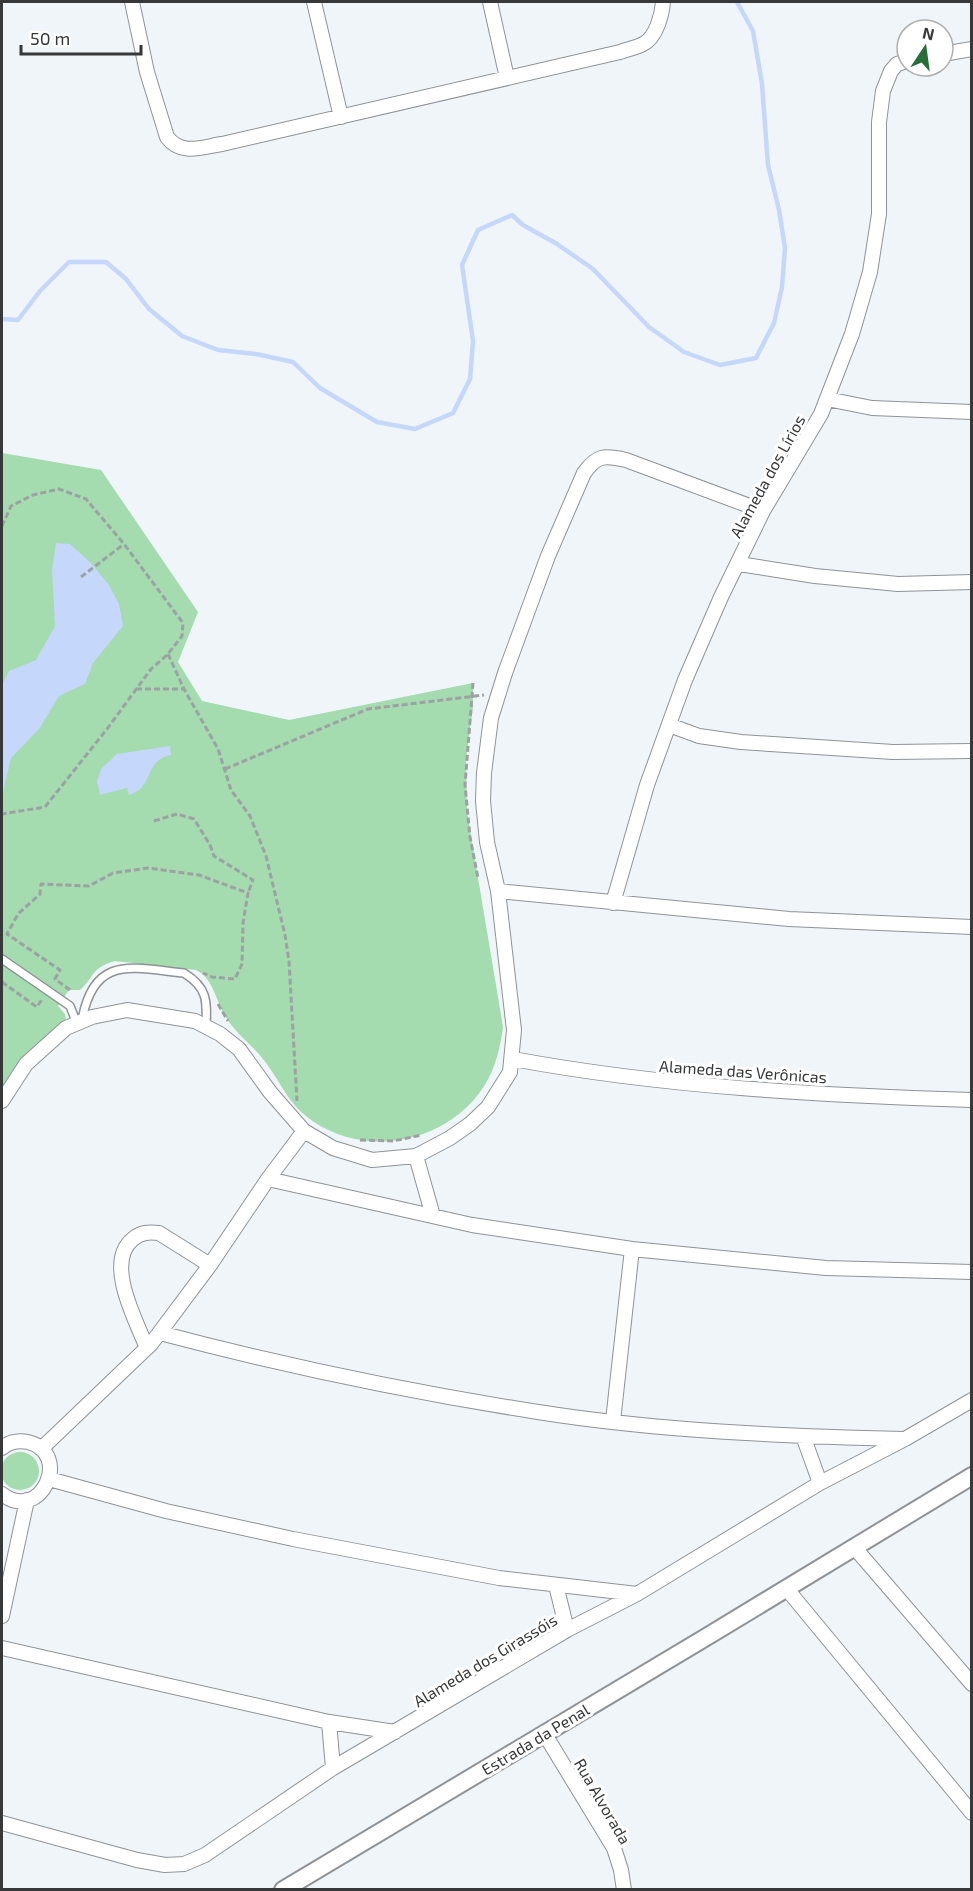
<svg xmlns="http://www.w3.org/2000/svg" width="973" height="1891" font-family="'Exo 2',sans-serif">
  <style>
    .green { fill: #a4dbaf }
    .water { fill: #c5d7fb }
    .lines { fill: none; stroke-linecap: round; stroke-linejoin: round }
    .stream { stroke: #c5d7fb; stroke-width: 4.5 }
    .service-casing { stroke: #8f9397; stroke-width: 10 }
    .minor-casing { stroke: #8f9397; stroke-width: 16 }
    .tertiary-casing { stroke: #8f9397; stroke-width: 20 }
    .path { stroke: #9da1a3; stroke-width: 3; stroke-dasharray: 6 3; stroke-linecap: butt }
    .service { stroke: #fff; stroke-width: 7 }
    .minor { stroke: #fff; stroke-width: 14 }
    .tertiary { stroke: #fff; stroke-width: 16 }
    .labels { text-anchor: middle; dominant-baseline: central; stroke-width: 6; stroke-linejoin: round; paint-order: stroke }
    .street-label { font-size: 16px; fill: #363839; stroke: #fff }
  </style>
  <rect width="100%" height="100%" fill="#f0f5f9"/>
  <path class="green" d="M2,453L101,470L198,612L178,662L202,701L289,720L473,683V707L466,759L467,812L503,1027C501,1042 498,1057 492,1071C463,1138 374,1162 314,1122C287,1104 282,1083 263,1059C253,1046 239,1036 229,1022C216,1005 215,979 196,970L115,961C90,968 95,977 80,990H69L58,1006L65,1014L66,1020L2,1092Z
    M1 1471a19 19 0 1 1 38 0a19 19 0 1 1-38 0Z"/>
  <path class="water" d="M56,543L70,544L90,562L109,585L119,604L123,626L93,663L85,684L59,696L40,728L11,758L2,797V685L9,671L36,660L55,626L52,570Z
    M170,746L171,755C143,761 155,787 129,795L127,788L100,795L97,781L101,769L117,754Z"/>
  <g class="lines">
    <path class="stream" d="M2,319L18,320L40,291L69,262H106L126,279L149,309L182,336L218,350L256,354L293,362L320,388L377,422L415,429L453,413L470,379L473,341L462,265L478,230L512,215L523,225L557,244L593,269L649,327L684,352L720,365L756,358L774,323L782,287L785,248L779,210L768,165L762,84L753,31L737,2"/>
    <g class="service-casing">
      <path id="service" d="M2,959L70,1006L77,1024
        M82,1020C94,954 133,968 184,973C208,988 207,1001 206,1027"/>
    </g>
    <g class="minor-casing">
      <path id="minor" d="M132,2L147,72L167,137C181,156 202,147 222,144L620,52C627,49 636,48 643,44C656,38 662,15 663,2
        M314,2L341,117
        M490,2L507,78
        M943,54L972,49
        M827,399L872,408L972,412
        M739,564L815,576L898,584L972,582
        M669,725L699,736L741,742L893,752L972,751
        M498,891L789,919L972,927
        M613,903L647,785L685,680L721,597L763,511L821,414L852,334L870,272L879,214V122L883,91L891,71L897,64L907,61
        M513,1059C664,1087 818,1095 972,1100
        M2,1101L26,1064L66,1028L92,1017L127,1010L195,1021L220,1034L239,1049L270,1092L304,1131L333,1148L372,1160L416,1156L450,1138L470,1124L488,1107L510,1072L514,1030L498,891L487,842L483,801L484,773L491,718L505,673L548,556L584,473C597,455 604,455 626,460L763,511
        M416,1156L433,1216
        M268,1179L472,1225L632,1249L826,1268L972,1272
        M160,1333C285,1366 410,1392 538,1412C658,1431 782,1436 904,1439
        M147,1348C136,1321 104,1262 133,1239C141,1232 149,1232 159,1233L210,1265
        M613,1421L632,1249
        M803,1436L820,1483
        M2,1448C9,1442 18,1440 28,1442C73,1453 41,1524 2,1494
        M41,1449L151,1344L210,1265L268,1179L304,1131
        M49,1479L166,1511L293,1539L499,1578L637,1594
        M854,1547L972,1684
        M556,1585L567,1630
        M786,1588L972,1813
        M2,1616L27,1500
        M2,1648L329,1722L395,1732
        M329,1722L333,1768
        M544,1733L614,1848L621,1870L624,1890
        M2,1823L137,1860L165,1865L184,1864L205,1855L333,1768L567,1630L637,1594L820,1483L905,1439L972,1400"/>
    </g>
    <g class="tertiary-casing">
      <path id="tertiary" d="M283,1890L703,1639L972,1476"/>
    </g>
    <path class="path" d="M2,526L11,506L33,495L59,489L86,499L124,544L183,623L182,636L168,654L151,669L107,729L45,807L2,814
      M81,577L124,544
      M168,654L184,689L218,749L231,790L250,816L266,856L285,935L289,961L297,1101
      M473,683L465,785L470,837L478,878
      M136,689H184
      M225,769L368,709L484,695
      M154,821L177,814L194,819L210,845L214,856L253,880L248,893
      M2,982L37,1007L42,999
      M70,990L55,979L60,970L7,934L18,914L40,894L41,884L89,886L113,873L148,868L199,875L248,893L243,923L242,964L235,979L212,977L203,973
      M218,1004L228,1021
      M360,1140L393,1141L422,1135"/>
    <use href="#service" class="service"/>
    <use href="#minor" class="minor"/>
    <use href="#tertiary" class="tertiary"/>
  </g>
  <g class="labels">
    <g class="street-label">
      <text transform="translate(767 476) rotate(-61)">Alameda dos Lírios</text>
      <text transform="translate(743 1071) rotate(4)">Alameda das Verônicas</text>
      <text transform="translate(485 1660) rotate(-31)">Alameda dos Girassóis</text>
      <text transform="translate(535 1739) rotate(-31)">Estrada da Penal</text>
      <text transform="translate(603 1801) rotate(60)">Rua Alvorada</text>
    </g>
  </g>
  <rect width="973" height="1891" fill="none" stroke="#363839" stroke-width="6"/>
  <g transform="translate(925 48) rotate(13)"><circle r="28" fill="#ffffff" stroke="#afafb0" stroke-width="1.5"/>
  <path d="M0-4.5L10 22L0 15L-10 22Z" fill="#286e3a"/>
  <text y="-9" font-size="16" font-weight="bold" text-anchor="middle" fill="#363839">N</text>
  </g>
  <path d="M21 45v9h120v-9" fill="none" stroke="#363839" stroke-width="3"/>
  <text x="30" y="45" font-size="18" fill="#363839" stroke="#ffffff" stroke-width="4.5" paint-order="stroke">50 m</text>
</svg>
